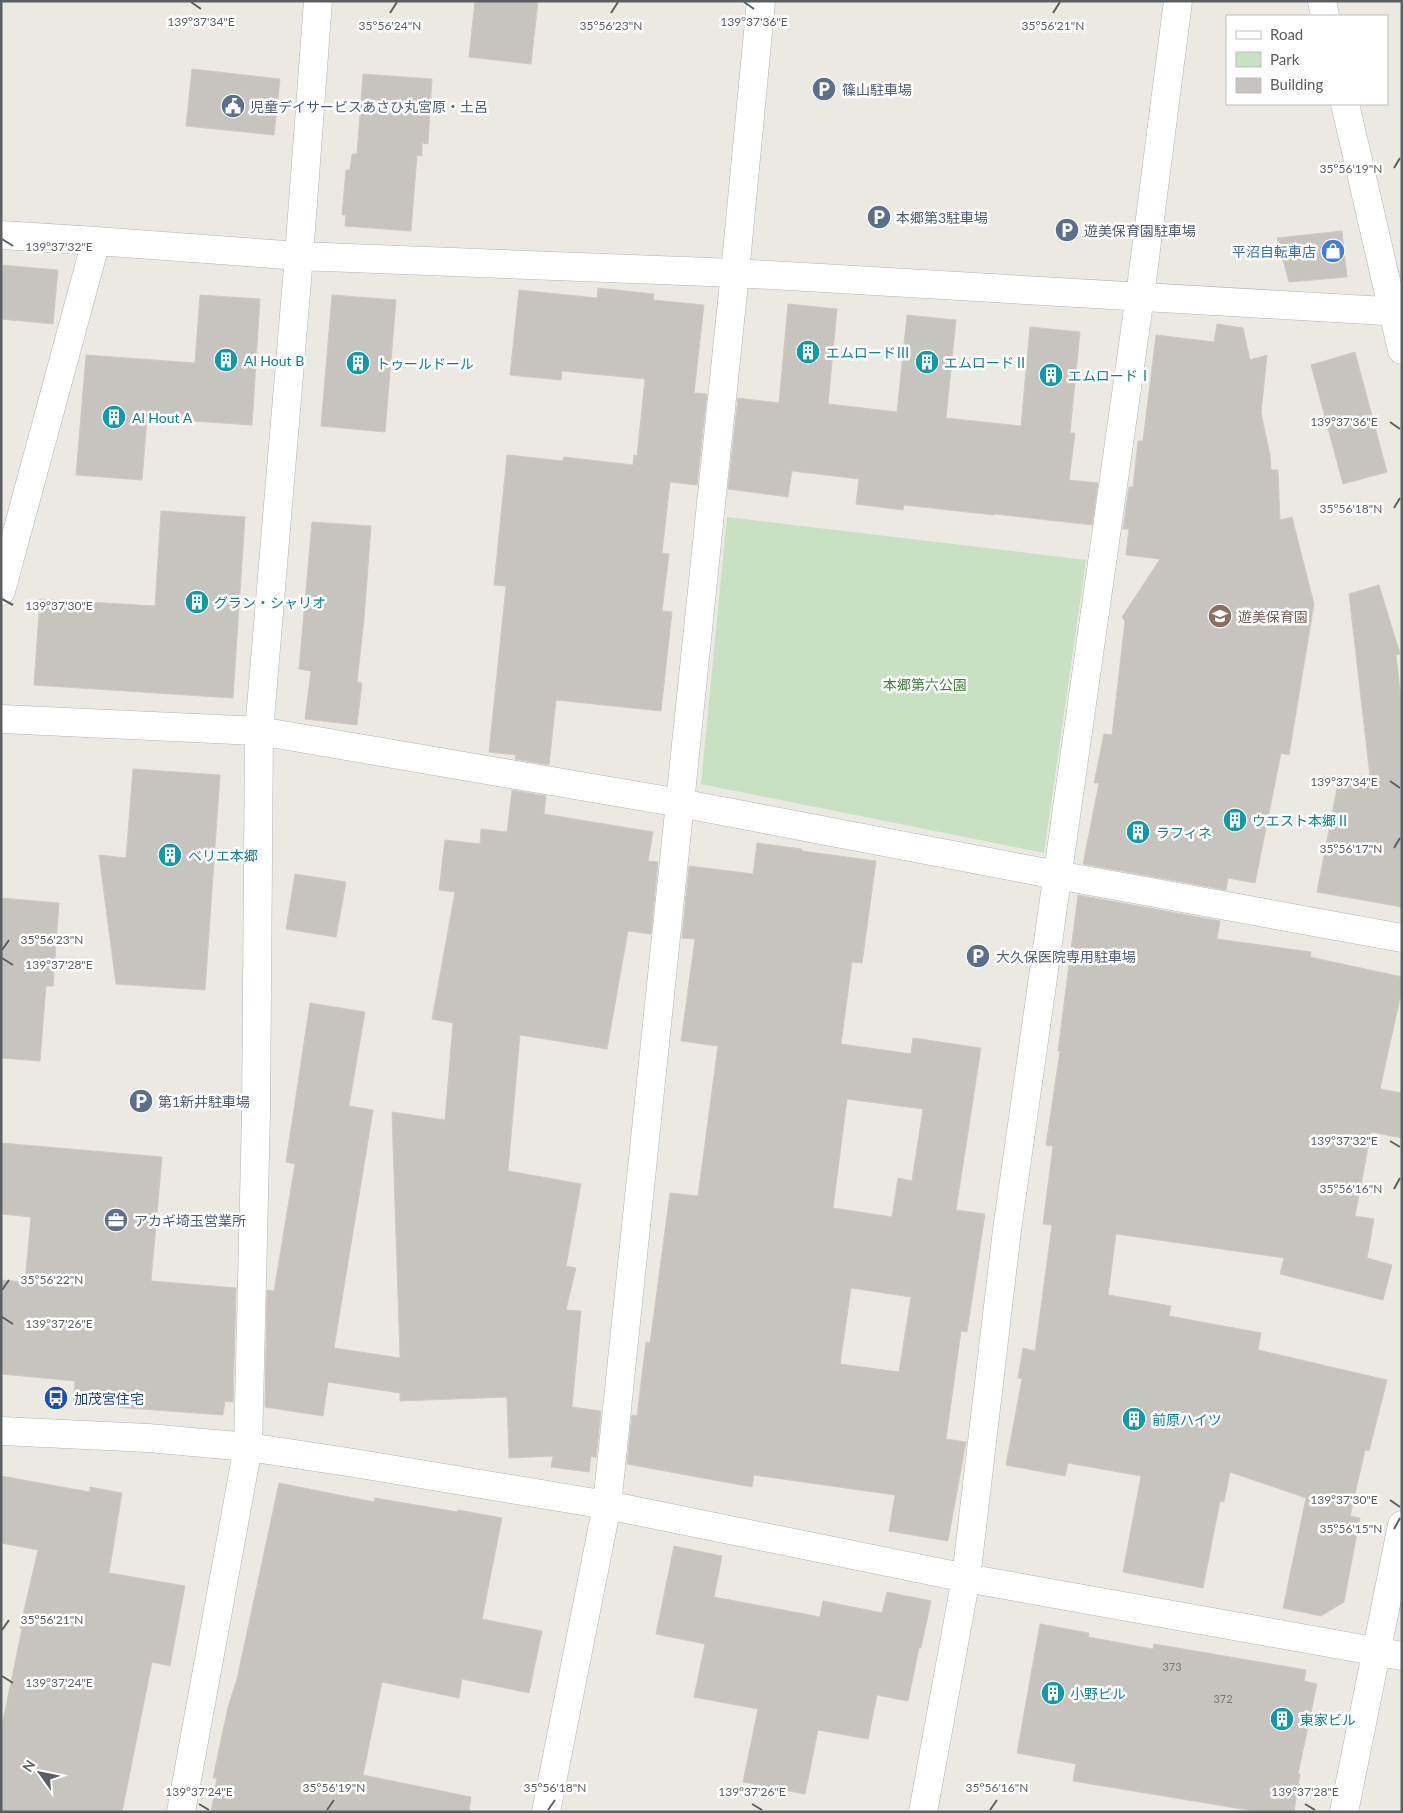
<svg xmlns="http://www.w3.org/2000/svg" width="1403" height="1813" font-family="Lato,'Noto Sans JP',sans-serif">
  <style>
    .park { fill: #c7e1c2 }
    .building { fill: #c7c4c0; stroke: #d0c9c2; fill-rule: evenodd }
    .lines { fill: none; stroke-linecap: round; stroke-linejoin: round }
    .minor-casing { stroke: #b0b4b7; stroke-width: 29 }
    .minor { stroke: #fff; stroke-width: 28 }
    .ticks { fill: none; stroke: #5b5f62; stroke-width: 2 }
    .labels { text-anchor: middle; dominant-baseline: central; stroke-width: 5; stroke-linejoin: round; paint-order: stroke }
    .number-label { font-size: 11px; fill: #76787a }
    .service-label { font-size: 14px; fill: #4e5e75; stroke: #fff; text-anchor: start }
    .shop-label { font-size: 14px; fill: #366cbe; stroke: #fff; text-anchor: end }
    .culture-label { font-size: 14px; fill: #0d838f; stroke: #fff; text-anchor: start }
    .education-label { font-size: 14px; fill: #785e54; stroke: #fff; text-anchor: start }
    .park-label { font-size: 14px; fill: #457e3e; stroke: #fff }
    .transit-label { font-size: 14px; fill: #164399; stroke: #fff; text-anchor: start }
    .ticks-label { font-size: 12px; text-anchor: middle; fill: #5b5f62; stroke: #fff; stroke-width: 5; stroke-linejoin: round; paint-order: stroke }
  </style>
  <rect width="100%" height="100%" fill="#ece9e3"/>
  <path class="park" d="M727,517L1086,560L1044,853L701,784Z"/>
  <path class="building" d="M475,1H538L531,64L469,57Z
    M192,69L280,79L274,135L186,126Z
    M363,74L432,79L428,144L422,143V156L417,155L411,231L345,226L346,215H342L346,170H350L352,154H357Z
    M1342,231L1347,277L1289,282L1277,238Z
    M1,265L58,270L53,324L1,319Z
    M598,288L654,294L653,300L704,305L694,393L707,394L697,485L670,482L662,553L669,554L662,611L672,612L661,711L556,700L549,765L515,759L516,755L489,752L506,586L494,585L507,455L563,461L564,457L633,465L634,455L637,456L645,379L562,371L561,380L510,375L519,290L597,298Z
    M200,295L260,299L252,425L147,418L142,480L76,475L86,355L195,363Z
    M332,295L396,300L385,432L321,426Z
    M788,304L837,309L828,404L897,412L907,315L956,320L946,418L1021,426L1030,327L1080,332L1070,433H1075L1069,480L1098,483L1092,525L995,514L994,515L904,505L903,510L856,504L859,479L792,471L788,497L728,489L738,398L779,403Z
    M1217,324L1243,328L1250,360L1267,355L1261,413L1270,455L1271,470H1278L1280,520L1292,517L1314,604L1289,755L1281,753L1255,883L1228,878L1226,890L1083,864L1099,783H1094L1104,734L1112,735L1125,621L1122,617L1160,559L1126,555L1129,529H1123L1129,487H1133L1138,441H1143L1156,335L1214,342Z
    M1355,352L1387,472L1343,484L1311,365Z
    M161,511L245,517L233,698L34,685L40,599L155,606Z
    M312,522L371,526L364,619L357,682L362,683L357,725L305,719L311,671L299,669Z
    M1379,585L1400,654L1396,655L1402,709V907L1317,892L1339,778L1371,785L1349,594Z
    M133,769L220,775L205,990L116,984L99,855L126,858Z
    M512,790L546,796L544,814L653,832L648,861L658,862L651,934L628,931L607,1049L520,1035L508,1171L581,1184L566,1266L576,1268L566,1310L581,1311L572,1407L601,1411L596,1458L591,1456L589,1472L551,1467L553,1456L509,1458L507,1397L400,1401V1393L328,1382L323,1416L265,1407L267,1290L274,1291L295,1164L286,1162L310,1003L365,1012L349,1106L373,1110L334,1348L400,1358L392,1112L445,1120L453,1023L432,1019L455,892L439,890L445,840L480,844L481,829L507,832Z
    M757,843L802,849V851L876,861L862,963L852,962L841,1044L911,1054L913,1038L981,1048L956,1210L985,1214L967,1332L961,1331L946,1439L966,1442L948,1541L889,1531L895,1495L754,1475L752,1487L627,1464L632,1415L637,1416L646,1342L650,1343L670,1193L698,1196L718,1046L681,1041L695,939L682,938L689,866L753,874ZM847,1099L923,1109L912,1181L898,1178L892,1217L833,1208ZM851,1288L911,1297L899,1372L840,1364Z
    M295,874L346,882L336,937L286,929Z
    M1078,895L1220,921L1217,939L1311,952L1310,957L1402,977V989L1380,1089L1402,1093V1138L1371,1132L1355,1216L1374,1219L1367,1258L1392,1265L1383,1300L1280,1274L1284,1258L1116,1234L1108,1295L1171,1306L1169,1316L1261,1333L1258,1350L1387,1380L1369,1451L1365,1450L1350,1516L1360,1518L1344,1602L1321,1616L1283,1608L1306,1498L1230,1472L1224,1502L1220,1501L1203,1588L1123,1572L1141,1476L1068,1463L1065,1476L1006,1465L1022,1379L1018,1378L1023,1348L1035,1351L1052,1225L1043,1224L1053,1146L1046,1145L1060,1051H1058Z
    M1,898L59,903L53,986H46L40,1061L1,1058Z
    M1,1143L162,1157L151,1281L236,1288L233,1402L225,1401L223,1415L73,1404L75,1381L1,1374V1280L25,1282L31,1217L1,1214Z
    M1,1476L90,1492V1487L122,1493L109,1573L185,1586L170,1666L152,1662L122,1812H1V1730L22,1629L20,1628L38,1550L1,1543Z
    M279,1483L374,1502L375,1498L457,1512L458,1510L502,1518L482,1619L542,1631L529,1693L462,1679L459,1698L382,1682L363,1775L471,1797L469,1812H211L217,1778H213L228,1707L237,1679Z
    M674,1546L722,1556L714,1597L820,1617L823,1601L882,1613L887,1592L931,1601L921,1648H919L908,1701L877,1695L868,1739L818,1730L805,1794L743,1782L758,1709L694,1697L705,1644L656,1634Z
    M1040,1624L1089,1633L1088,1637L1153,1649L1154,1644L1306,1670L1304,1681L1317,1684L1298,1774H1300L1294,1812H1260L1073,1781L1076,1764L1017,1753Z"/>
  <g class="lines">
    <g class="minor-casing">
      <path id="minor" d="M1322,1L1325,16
        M1345,104L1402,350
        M1,235L96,241L299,256L735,273L1402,312
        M1,591L96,241
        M1,719L259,731L680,803L1057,875L1402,938
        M1,1431L148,1438L248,1447L354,1463L607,1505L966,1578L1402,1656
        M181,1812L248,1447L256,1115L259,731L299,256L318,1
        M546,1812L607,1505L735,273L761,1
        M923,1812L966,1578L1007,1230L1140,296L1178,1
        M1344,1812L1402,1525"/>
    </g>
    <use href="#minor" class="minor"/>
  </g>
  <path class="ticks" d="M191,2L201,9M744,2L754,9M390,13L397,2M611,13L618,2M1053,13L1060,2M1394,168L1400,158M2,239L13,246M1390,422L1400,429M1394,508L1400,498M2,599L13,605M1390,781L1400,788M1394,848L1400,838M2,950L9,940M2,958L13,965M1390,1141L1400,1147M1394,1189L1400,1178M2,1290L9,1280M2,1317L13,1324M1390,1500L1400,1507M1394,1529L1400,1518M2,1630L9,1620M2,1676L13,1683M199,1804L209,1810M752,1804L762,1810M1305,1804L1315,1810M327,1810L334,1800M548,1810L555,1800M990,1810L997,1800"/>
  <defs>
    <g id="parking-disc" transform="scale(1.25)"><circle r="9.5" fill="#5c6f8a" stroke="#fff"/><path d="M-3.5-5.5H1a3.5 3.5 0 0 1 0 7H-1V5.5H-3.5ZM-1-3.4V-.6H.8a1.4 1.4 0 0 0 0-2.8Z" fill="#fff"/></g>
    <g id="civic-disc" transform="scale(1.25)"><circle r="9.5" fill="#5c6f8a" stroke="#fff"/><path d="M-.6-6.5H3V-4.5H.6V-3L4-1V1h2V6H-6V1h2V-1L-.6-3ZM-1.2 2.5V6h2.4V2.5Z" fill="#fff"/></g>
    <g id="shop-disc" transform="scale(1.25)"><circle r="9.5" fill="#3f7fe0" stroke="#fff"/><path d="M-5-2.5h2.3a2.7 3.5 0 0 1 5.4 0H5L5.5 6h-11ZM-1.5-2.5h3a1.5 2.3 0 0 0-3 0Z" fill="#fff"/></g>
    <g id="building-disc" transform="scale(1.25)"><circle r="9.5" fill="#0f9aa8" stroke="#fff"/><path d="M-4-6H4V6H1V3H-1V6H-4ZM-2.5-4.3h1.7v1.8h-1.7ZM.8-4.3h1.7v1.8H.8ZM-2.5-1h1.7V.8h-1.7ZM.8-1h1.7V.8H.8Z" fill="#fff"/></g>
    <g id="school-disc" transform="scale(1.25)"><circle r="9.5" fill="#8d6e63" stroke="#fff"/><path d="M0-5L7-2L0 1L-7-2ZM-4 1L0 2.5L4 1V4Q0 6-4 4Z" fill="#fff"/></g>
    <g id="office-disc" transform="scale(1.25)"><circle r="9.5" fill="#5c6f8a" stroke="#fff"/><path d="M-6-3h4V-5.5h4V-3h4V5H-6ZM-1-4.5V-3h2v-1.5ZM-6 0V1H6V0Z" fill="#fff"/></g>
    <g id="bus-disc" transform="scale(1.25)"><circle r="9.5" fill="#1a4fb4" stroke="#fff"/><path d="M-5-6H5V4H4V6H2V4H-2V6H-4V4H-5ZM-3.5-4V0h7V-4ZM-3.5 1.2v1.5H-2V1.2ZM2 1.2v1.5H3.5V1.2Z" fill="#fff"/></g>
  </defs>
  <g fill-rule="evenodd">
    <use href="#parking-disc" x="824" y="89"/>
    <use href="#civic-disc" x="233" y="106"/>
    <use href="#parking-disc" x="879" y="217"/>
    <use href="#parking-disc" x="1067" y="230"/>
    <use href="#shop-disc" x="1333" y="251"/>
    <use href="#building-disc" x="808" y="352"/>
    <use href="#building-disc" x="226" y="360"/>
    <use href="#building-disc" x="927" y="362"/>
    <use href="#building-disc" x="358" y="363"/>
    <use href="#building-disc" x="1051" y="375"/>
    <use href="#building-disc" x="114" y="417"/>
    <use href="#building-disc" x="197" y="602"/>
    <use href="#school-disc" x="1220" y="616"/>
    <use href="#building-disc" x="1235" y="820"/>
    <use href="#building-disc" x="1138" y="832"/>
    <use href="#building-disc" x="170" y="855"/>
    <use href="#parking-disc" x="978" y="956"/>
    <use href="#parking-disc" x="141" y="1101"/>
    <use href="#office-disc" x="116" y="1220"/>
    <use href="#bus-disc" x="56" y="1398"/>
    <use href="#building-disc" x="1134" y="1419"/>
    <use href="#building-disc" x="1053" y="1693"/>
    <use href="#building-disc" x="1282" y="1719"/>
  </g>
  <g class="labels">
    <g class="number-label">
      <text x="1172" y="1666">373</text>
      <text x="1223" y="1698">372</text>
    </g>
    <g class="service-label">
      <text x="842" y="89">篠山駐車場</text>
      <text x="250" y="106">児童デイサービスあさひ丸宮原・土呂</text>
      <text x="896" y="217">本郷第3駐車場</text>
      <text x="1084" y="230">遊美保育園駐車場</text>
      <text x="996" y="956">大久保医院専用駐車場</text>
      <text x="158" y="1101">第1新井駐車場</text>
      <text x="134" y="1220">アカギ埼玉営業所</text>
    </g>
    <g class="shop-label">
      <text x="1316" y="251">平沼自転車店</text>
    </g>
    <g class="culture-label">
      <text x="826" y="352">エムロードⅢ</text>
      <text x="244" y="360">Al Hout B</text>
      <text x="944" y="362">エムロードⅡ</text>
      <text x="376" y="363">トゥールドール</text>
      <text x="1068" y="375">エムロードⅠ</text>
      <text x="132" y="417">Al Hout A</text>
      <text x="214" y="602">グラン・シャリオ</text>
      <text x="1252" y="820">ウエスト本郷Ⅱ</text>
      <text x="1156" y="832">ラフィネ</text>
      <text x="188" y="855">ベリエ本郷</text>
      <text x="1152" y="1419">前原ハイツ</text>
      <text x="1070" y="1693">小野ビル</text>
      <text x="1300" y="1719">東家ビル</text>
    </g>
    <g class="education-label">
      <text x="1238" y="616">遊美保育園</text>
    </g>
    <g class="park-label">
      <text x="925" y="684">本郷第六公園</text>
    </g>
    <g class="transit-label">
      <text x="74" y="1398">加茂宮住宅</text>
    </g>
  </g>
  <g class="ticks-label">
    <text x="201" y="26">139°37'34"E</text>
    <text x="754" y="26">139°37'36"E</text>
    <text x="390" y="30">35°56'24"N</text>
    <text x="611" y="30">35°56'23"N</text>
    <text x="1053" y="30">35°56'21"N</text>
    <text x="1351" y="173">35°56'19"N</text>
    <text x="59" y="251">139°37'32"E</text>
    <text x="1344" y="426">139°37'36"E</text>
    <text x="1351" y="513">35°56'18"N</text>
    <text x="59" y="610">139°37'30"E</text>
    <text x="1344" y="786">139°37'34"E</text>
    <text x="1351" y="853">35°56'17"N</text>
    <text x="52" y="944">35°56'23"N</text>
    <text x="59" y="969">139°37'28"E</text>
    <text x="1344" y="1145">139°37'32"E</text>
    <text x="1351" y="1193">35°56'16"N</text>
    <text x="52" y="1284">35°56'22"N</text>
    <text x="59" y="1328">139°37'26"E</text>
    <text x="1344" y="1504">139°37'30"E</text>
    <text x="1351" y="1533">35°56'15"N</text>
    <text x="52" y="1624">35°56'21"N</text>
    <text x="59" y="1687">139°37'24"E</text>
    <text x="334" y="1792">35°56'19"N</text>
    <text x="555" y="1792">35°56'18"N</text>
    <text x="997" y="1792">35°56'16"N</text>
    <text x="199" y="1796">139°37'24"E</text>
    <text x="752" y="1796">139°37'26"E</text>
    <text x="1305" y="1796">139°37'28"E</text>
  </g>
  <rect width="1403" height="1813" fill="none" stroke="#5b5f62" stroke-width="5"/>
  <rect x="1226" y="15" width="162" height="90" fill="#ffffff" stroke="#bdbfc0"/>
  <rect x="1236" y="31" width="25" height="8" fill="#ffffff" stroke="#bdbfc0"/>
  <text x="1270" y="40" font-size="15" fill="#5b5f62">Road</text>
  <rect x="1236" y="52" width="25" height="15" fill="#c7e1c2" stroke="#bdbfc0"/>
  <text x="1270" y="65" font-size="15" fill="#5b5f62">Park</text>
  <rect x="1236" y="78" width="25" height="15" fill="#c7c4c0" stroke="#bdbfc0"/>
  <text x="1270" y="90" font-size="15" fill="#5b5f62">Building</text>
  <g transform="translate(40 1773) rotate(303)" stroke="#ffffff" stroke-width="4" paint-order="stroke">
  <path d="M0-4L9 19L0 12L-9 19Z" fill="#5b5f62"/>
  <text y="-8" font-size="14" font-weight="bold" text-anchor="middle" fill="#5b5f62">N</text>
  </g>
</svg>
